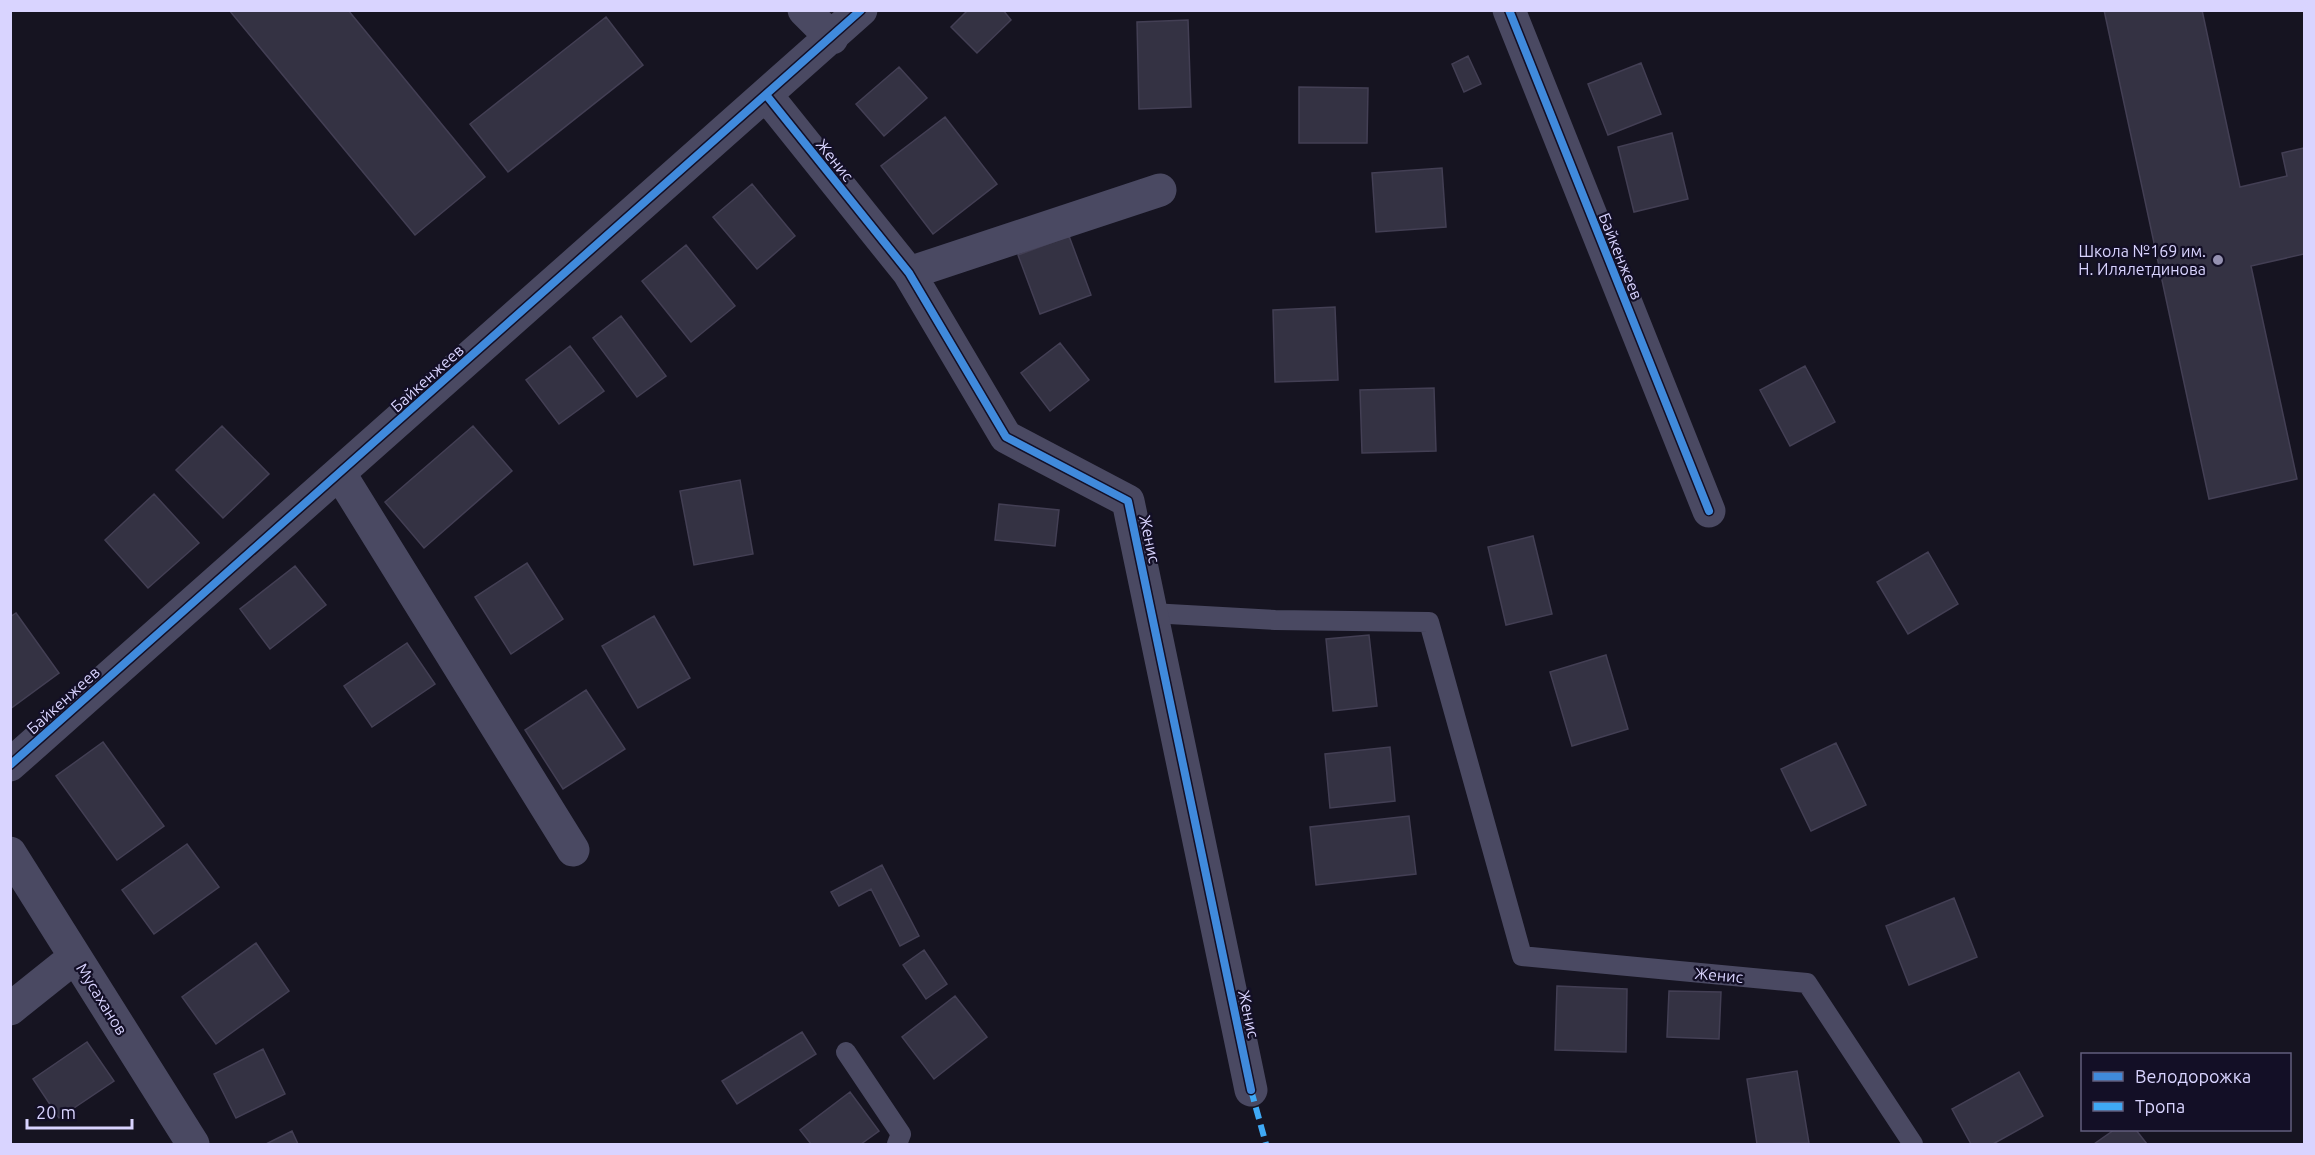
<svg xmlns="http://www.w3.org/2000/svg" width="2315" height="1155" font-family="Ubuntu,sans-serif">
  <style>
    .building { fill: #343243; stroke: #433f54; stroke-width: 1.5 }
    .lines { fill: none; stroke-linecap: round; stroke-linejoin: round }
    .service { stroke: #4a4962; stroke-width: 20 }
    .minor { stroke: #4a4962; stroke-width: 33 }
    .quiet { stroke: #3fa9f5; stroke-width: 6; stroke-dasharray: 12 6; stroke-linecap: butt }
    .cycleway-casing { stroke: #130f26; stroke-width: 11 }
    .cycleway { stroke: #408adc; stroke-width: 8 }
    .poi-dot { fill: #9591b1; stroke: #130f26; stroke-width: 2 }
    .labels { text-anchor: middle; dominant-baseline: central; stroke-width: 4.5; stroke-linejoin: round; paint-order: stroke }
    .street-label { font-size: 16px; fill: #d9d4ff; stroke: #130f26 }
    .poi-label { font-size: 16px; fill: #d9d4ff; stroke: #130f26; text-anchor: end }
  </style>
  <rect width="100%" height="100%" fill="#161421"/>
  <path class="building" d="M229,10H348L485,177L415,235Z
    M968,10H1003L1011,20L977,53L951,27Z
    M2104,10H2202L2240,187L2287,176L2282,153L2304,148V254L2251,266L2297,479L2209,499Z
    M606,17L643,65L508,172L470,124Z
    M1188,20L1191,107L1139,109L1137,22Z
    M1468,56L1481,84L1464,92L1452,64Z
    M1641,63L1661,114L1608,135L1588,84Z
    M899,67L927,98L884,136L856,104Z
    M1299,87L1368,88L1367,143H1299Z
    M945,117L997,184L933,234L881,166Z
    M1672,133L1688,199L1634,212L1618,147Z
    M1442,168L1446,227L1376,232L1372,173Z
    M752,184L795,236L757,269L713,217Z
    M1069,236L1091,295L1040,314L1018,255Z
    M686,245L735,306L691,342L642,281Z
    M1335,307L1338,380L1275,382L1273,310Z
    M621,316L666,376L637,397L593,338Z
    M1060,343L1089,380L1050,411L1021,373Z
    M570,346L604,391L559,424L526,380Z
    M1805,366L1835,422L1790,446L1760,390Z
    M1434,388L1436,451L1362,453L1360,390Z
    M222,426L269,474L223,518L176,470Z
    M473,426L512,471L424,548L385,502Z
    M740,480L753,554L694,565L680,491Z
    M154,494L199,543L148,588L105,540Z
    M999,504L1059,510L1055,546L995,540Z
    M1533,536L1552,614L1506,625L1488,547Z
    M1928,552L1958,604L1908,634L1877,582Z
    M527,563L563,619L511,654L475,597Z
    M295,566L326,605L270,649L240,609Z
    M16,613L59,673L10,709V617Z
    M654,616L690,678L638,708L602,646Z
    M1369,635L1377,706L1333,711L1326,639Z
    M407,643L435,684L372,727L344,686Z
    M1606,655L1628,729L1572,746L1550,672Z
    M586,690L625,749L563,789L525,730Z
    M103,742L164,826L117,860L56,776Z
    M1836,743L1866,805L1811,831L1781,769Z
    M1390,747L1395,801L1330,808L1325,754Z
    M1409,816L1416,874L1316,885L1310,827Z
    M187,844L219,887L154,934L122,890Z
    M882,865L919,936L900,946L871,889L839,906L831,892Z
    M1954,898L1977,957L1909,985L1886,926Z
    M256,943L289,991L216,1044L182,997Z
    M924,950L947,984L926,999L903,965Z
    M1557,986L1627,989L1626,1052L1555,1050Z
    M1669,991L1721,992L1719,1039L1667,1037Z
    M955,996L987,1037L934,1079L902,1037Z
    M802,1032L816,1054L737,1104L722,1081Z
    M87,1042L114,1081L59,1118L33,1079Z
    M263,1049L285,1094L236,1118L214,1074Z
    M1797,1071L1809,1143L1757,1144L1747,1079Z
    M2019,1072L2043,1116L1993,1144H1971L1952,1109Z
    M850,1092L879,1131L861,1144H811L800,1130Z
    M2114,1130H2136L2147,1144H2094Z
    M292,1131L298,1144H266Z"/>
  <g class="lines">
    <path class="service" d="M1151,613L1275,620L1429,622L1522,956L1807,983L1913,1144
      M846,1052L901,1134L897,1144"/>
    <path class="minor" d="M804,10L832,38
      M1509,10L1709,511
      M767,96L909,273L1006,437L1128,501L1251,1090
      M909,273L1160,190
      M340,474L573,850
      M10,765L861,10
      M10,853L193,1144
      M10,1009L75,957"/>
    <path class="quiet" d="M1251,1090L1266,1144"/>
    <g class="cycleway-casing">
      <path id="cycleway" d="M1509,10L1709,511
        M767,96L909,273L1006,437L1128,501L1251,1090
        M10,765L861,10"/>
    </g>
    <use href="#cycleway" class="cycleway"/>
  </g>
  <circle class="poi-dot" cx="2218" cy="260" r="6"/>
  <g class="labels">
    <g class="street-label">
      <text transform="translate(835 160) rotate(51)">Женис</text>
      <text transform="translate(1621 256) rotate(68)">Байкенжеев</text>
      <text transform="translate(427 378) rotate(-42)">Байкенжеев</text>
      <text transform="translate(1150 539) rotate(78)">Женис</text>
      <text transform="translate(63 700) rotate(-42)">Байкенжеев</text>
      <text transform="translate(1719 975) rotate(5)">Женис</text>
      <text transform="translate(102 999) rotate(58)">Мусаханов</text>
      <text transform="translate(1249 1014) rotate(78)">Женис</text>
    </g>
    <g class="poi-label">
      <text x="2206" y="251">Школа №169 им.<tspan x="2206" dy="18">Н. Илялетдинова</tspan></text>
    </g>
  </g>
  <rect width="2315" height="1155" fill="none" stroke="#d9d4ff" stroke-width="24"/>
  <rect x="2081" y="1053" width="210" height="78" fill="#130f26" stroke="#625e7d" stroke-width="1.5"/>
  <rect x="2093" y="1072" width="30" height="9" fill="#408adc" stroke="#625e7d" stroke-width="1.5"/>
  <text x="2135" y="1083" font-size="18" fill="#d9d4ff">Велодорожка</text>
  <rect x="2093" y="1102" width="30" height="9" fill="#3fa9f5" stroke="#625e7d" stroke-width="1.5"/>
  <text x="2135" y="1113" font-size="18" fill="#d9d4ff">Тропа</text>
  <path d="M27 1119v9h105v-9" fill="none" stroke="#d9d4ff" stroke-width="3"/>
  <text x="36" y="1119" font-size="18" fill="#d9d4ff" stroke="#130f26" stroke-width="4.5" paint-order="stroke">20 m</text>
</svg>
